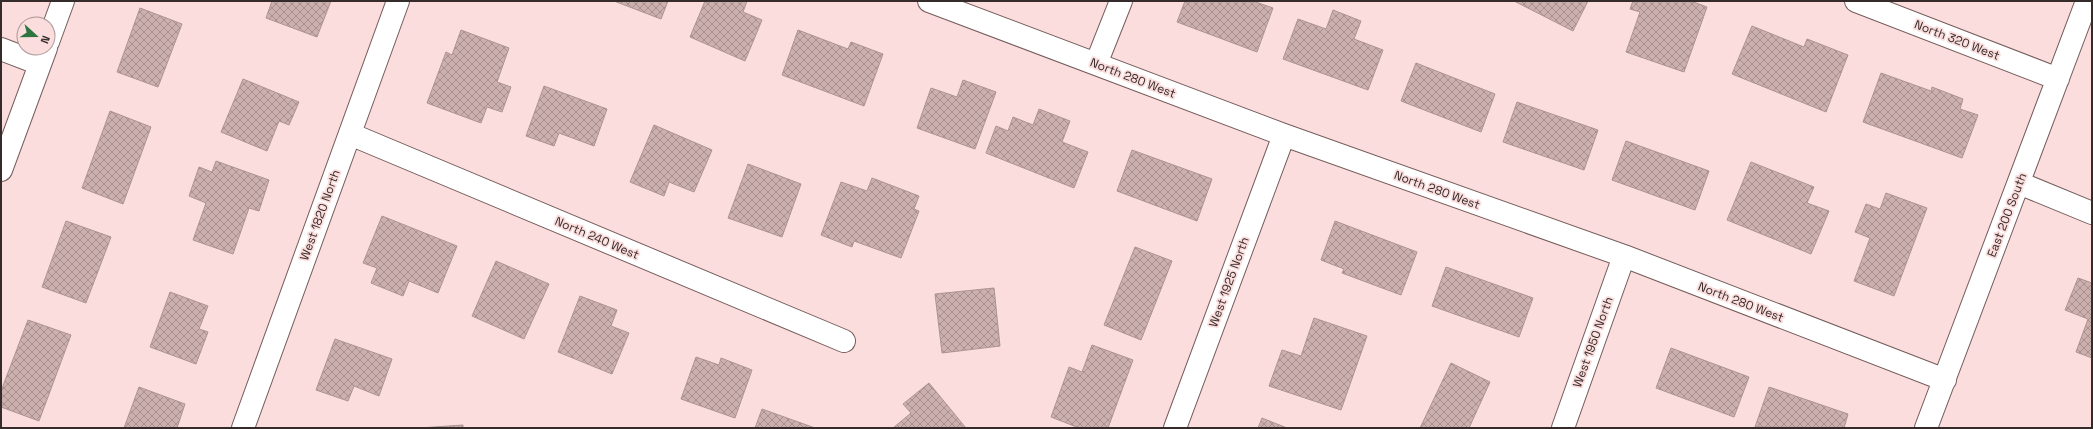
<svg xmlns="http://www.w3.org/2000/svg" width="2093" height="429" font-family="'Space Grotesk',sans-serif">
  <style>
    .building { fill: url(#building-cross-hatch); stroke: #ad9392 }
    .lines { fill: none; stroke-linecap: round; stroke-linejoin: round }
    .minor-casing { stroke: #755d5c; stroke-width: 24 }
    .minor { stroke: #fff; stroke-width: 22 }
    .labels { text-anchor: middle; dominant-baseline: central; stroke-width: 3.5; stroke-linejoin: round; paint-order: stroke }
    .street-label { font-size: 12px; fill: #352b2a; stroke: #fadddc }
  </style>
  <defs>
    <pattern id="building-cross-hatch" width="8" height="8" patternUnits="userSpaceOnUse"><rect width="8" height="8" fill="#cbb0ae"/><path d="M0 0l8 8M0 8l8-8" fill="none" stroke="#a68f8e"/></pattern>
  </defs>
  <rect width="100%" height="100%" fill="#fadddc"/>
  <path class="building" d="M272,1H331L317,37L266,18Z
    M614,1H668L661,19Z
    M705,1H747L743,12L762,20L745,61L690,37Z
    M1185,1H1253L1273,8L1257,52L1177,22Z
    M1514,1H1588L1573,31Z
    M1633,1H1691L1707,7L1684,72L1626,52L1640,12L1630,9Z
    M140,8L182,24L158,87L117,72Z
    M1333,10L1361,21L1354,39L1383,50L1368,90L1283,59L1298,19L1326,29Z
    M1752,26L1804,47L1807,39L1848,55L1826,112L1732,74Z
    M461,30L509,48L497,82L511,87L502,112L487,107L481,123L427,103L446,52L452,55Z
    M798,30L848,49L851,42L883,54L864,106L782,75Z
    M1416,63L1495,94L1481,132L1401,101Z
    M1881,73L1931,91L1932,87L1963,99L1960,109L1978,115L1962,158L1863,122Z
    M243,79L299,102L289,125L279,121L267,151L221,132Z
    M963,80L996,92L975,149L917,128L931,88L957,97Z
    M544,86L607,109L594,146L559,133L554,146L526,136Z
    M1517,102L1598,130L1584,170L1503,142Z
    M1039,109L1070,121L1062,142L1088,152L1074,188L986,153L996,126L1008,131L1013,117L1033,125Z
    M110,111L151,127L123,204L82,188Z
    M654,125L712,150L694,192L669,182L664,196L630,182Z
    M1626,141L1709,171L1695,210L1612,180Z
    M1132,150L1212,179L1197,221L1117,191Z
    M216,161L269,180L259,211L249,208L233,254L193,240L206,203L189,196L199,167L212,172Z
    M1751,162L1814,187L1807,203L1829,211L1811,254L1727,220Z
    M748,164L801,184L782,237L728,218Z
    M872,178L919,196L914,209L919,211L901,258L854,241L852,247L821,235L841,182L867,191Z
    M1886,193L1927,208L1894,296L1854,281L1870,238L1855,232L1866,204L1880,209Z
    M382,216L457,246L438,293L409,281L403,296L371,283L377,268L363,263Z
    M66,221L111,237L86,303L42,287Z
    M1335,221L1417,252L1401,295L1342,273L1344,269L1321,260Z
    M1135,247L1172,261L1141,340L1104,325Z
    M496,261L549,284L524,339L472,316Z
    M1446,267L1533,298L1519,337L1432,306Z
    M2078,278L2092,283V358L2076,352L2088,319L2065,310Z
    M994,288L1000,346L942,353L935,294Z
    M170,292L208,306L199,329L208,332L196,364L150,347Z
    M580,296L617,310L611,326L629,333L612,374L558,352Z
    M1314,318L1367,336L1341,410L1269,386L1282,350L1301,356Z
    M28,320L71,335L39,421L1,407V391Z
    M335,339L392,359L379,396L354,386L348,401L316,390Z
    M1092,345L1133,360L1108,428H1079L1051,417L1069,367L1082,372Z
    M1671,348L1749,377L1734,417L1656,388Z
    M696,357L719,365L721,358L752,370L735,418L681,399Z
    M1451,363L1490,382L1469,428H1420Z
    M929,383L966,428H893L911,413L903,404Z
    M139,387L185,404L177,428H124Z
    M1769,387L1848,414L1844,428L1755,427Z
    M762,409L815,428H755Z
    M1262,418L1287,428H1258Z
    M463,425V428H420Z"/>
  <g class="lines">
    <g class="minor-casing">
      <path id="minor" d="M929,1L1284,135L1624,256L1945,380
        M1856,1L2058,79
        M48,42L63,1
        M1,49L40,64
        M1096,64L1121,1
        M350,134L844,341
        M1,170L46,48
        M2019,183L2092,213
        M243,428L398,1
        M1175,428L1284,135
        M1563,428L1624,256
        M1926,428L2087,1"/>
    </g>
    <use href="#minor" class="minor"/>
  </g>
  <g class="labels">
    <g class="street-label">
      <text transform="translate(1957 40) rotate(21)">North 320 West</text>
      <text transform="translate(1133 78) rotate(21)">North 280 West</text>
      <text transform="translate(1437 190) rotate(20)">North 280 West</text>
      <text transform="translate(320 215) rotate(-70)">West 1820 North</text>
      <text transform="translate(2007 215) rotate(-69)">East 200 South</text>
      <text transform="translate(597 238) rotate(23)">North 240 West</text>
      <text transform="translate(1229 282) rotate(-70)">West 1925 North</text>
      <text transform="translate(1741 302) rotate(21)">North 280 West</text>
      <text transform="translate(1593 342) rotate(-70)">West 1950 North</text>
    </g>
  </g>
  <rect width="2093" height="429" fill="none" stroke="#352b2a" stroke-width="4"/>
  <g transform="translate(36 36) rotate(111)"><circle r="19" fill="#fadddc" stroke="#ab9695"/>
  <path d="M0-3L7 15L0 10L-7 15Z" fill="#2e7440"/>
  <text y="-6" font-size="11" font-weight="bold" text-anchor="middle" fill="#352b2a">N</text>
  </g>
</svg>
